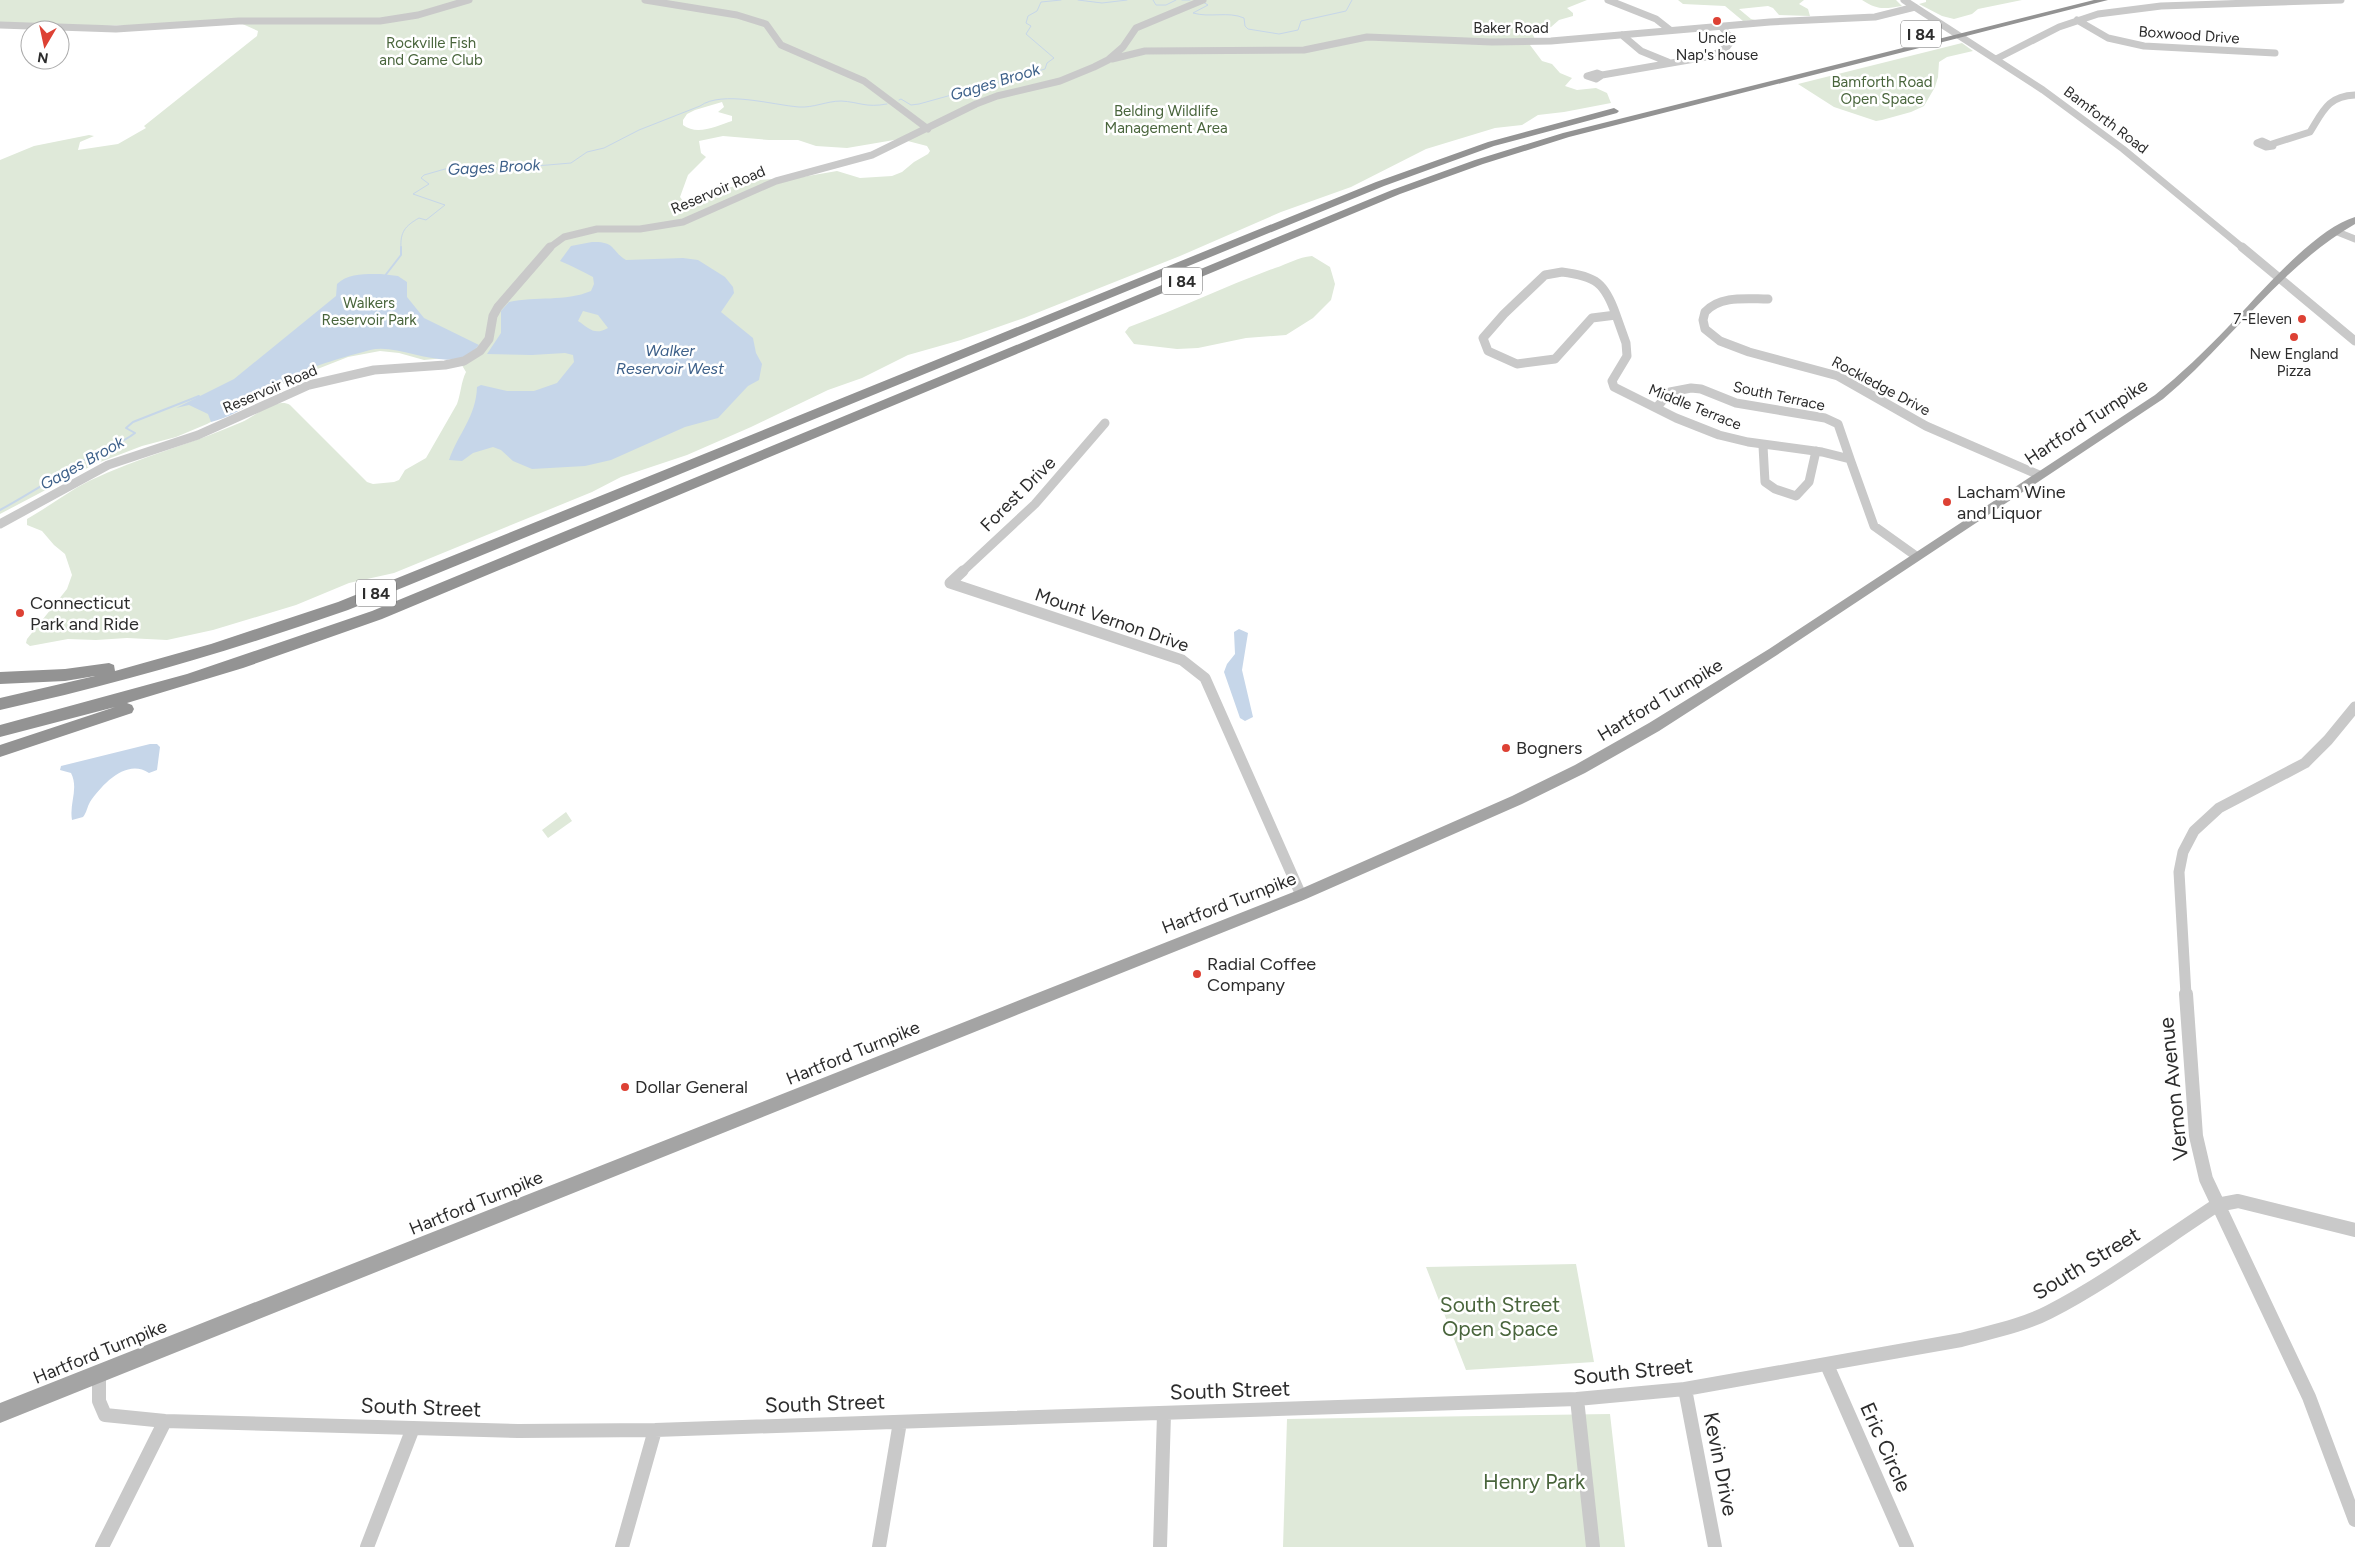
<svg xmlns="http://www.w3.org/2000/svg" width="2355" height="1547" font-family="Figtree,sans-serif">
  <style>
    .green { fill: #dfe9d9; fill-rule: evenodd }
    .water { fill: #c6d6e9; fill-rule: evenodd }
    .lines { fill: none; stroke-linecap: round; stroke-linejoin: round }
    .stream-far1 { stroke: #c6d6e9; stroke-width: 1 }
    .stream { stroke: #c6d6e9; stroke-width: 2 }
    .minor-far3 { stroke: #c9c9c9; stroke-width: 7 }
    .minor-far2 { stroke: #c9c9c9; stroke-width: 9 }
    .minor-far1 { stroke: #c9c9c9; stroke-width: 11 }
    .minor { stroke: #c9c9c9; stroke-width: 14 }
    .major { fill: #a4a4a4; fill-rule: evenodd }
    .highway { fill: #939393; fill-rule: evenodd }
    .poi-dot { fill: #dd4134; stroke: #fff; stroke-width: 2 }
    .labels { text-anchor: middle; dominant-baseline: central; stroke-width: 5; stroke-linejoin: round; paint-order: stroke }
    .far-street-label { font-size: 15px; fill: #2c2c2c; stroke: #fff }
    .far-poi-label { font-size: 15px; fill: #2c2c2c; stroke: #fff }
    .far-park-label { font-size: 15px; fill: #49653c; stroke: #fff }
    .shield { fill: #fff; stroke: #6b6b6b; stroke-width: 1 }
    .shield-label { font-size: 16px; font-weight: bold; fill: #2c2c2c }
    .far-water-label { font-size: 16px; font-style: italic; fill: #3e618a; stroke: #fff }
    .street-label { font-size: 18px; fill: #2c2c2c; stroke: #fff }
    .poi-label { font-size: 18px; fill: #2c2c2c; stroke: #fff; text-anchor: start }
    .near-street-label { font-size: 21px; fill: #2c2c2c; stroke: #fff }
    .near-park-label { font-size: 21px; fill: #49653c; stroke: #fff }
  </style>
  <rect width="100%" height="100%" fill="#fff"/>
  <path class="green" d="M0,0H1587L1567,8L1573,13V16L1559,20L1551,27L1535,30L1533,35L1535,39L1530,45L1542,61L1552,64L1560,73L1572,78L1565,86L1577,90L1596,88L1607,93L1611,103L1564,112L1538,115L1522,125L1495,128L1426,149L1351,187L1281,212L1180,256L1024,318L961,340L908,355L862,378L828,390L751,427L687,455L621,477L592,492L394,573L349,583L296,605L213,630L167,640L127,638L96,640L68,639L30,646L26,643L27,639L67,589L72,575L65,554L54,545L42,531L27,525V519L37,513C54,503 71,490 89,481C139,457 192,444 242,422C255,416 277,397 290,405L367,482L373,484L394,482L399,480L405,470L426,458L457,404C461,393 461,382 466,372L457,357L424,360L399,353L380,351L348,357L292,379L207,424L176,437L142,446L95,464L0,514V160L34,146L89,135L94,136L80,142L78,150L118,144L146,128L144,126L257,36L258,31L238,22L99,26L0,23ZM722,102L724,107L718,112L732,116V121C717,126 697,136 683,125V120L687,114L695,110ZM723,136L769,140H798L816,146L847,148L900,139L927,146L930,151L928,154L914,162L902,172L892,176L860,178L837,171L802,177L757,180L717,191L695,199L683,201L680,197L688,175L706,157L701,153L699,141Z
    M1678,0H1804L1799,4L1808,9L1810,16L1779,15L1773,8L1768,6L1739,9L1751,19L1755,20L1743,21L1725,6L1683,4Z
    M1862,0H1896L1902,6C1884,9 1877,10 1862,0Z
    M1926,0H2022L1978,9L1972,14L1954,19L1942,16L1919,4L1926,2Z
    M1962,43L1973,51L1947,57L1939,62L1938,77L1935,87L1924,106L1911,112L1882,120L1876,121L1834,107L1798,84Z
    M1312,256L1330,267L1335,284L1331,300L1313,318L1286,335L1246,338L1198,348L1177,349L1134,344L1125,332L1129,327C1179,309 1226,286 1275,268C1288,264 1298,257 1312,256Z
    M566,812L572,821L548,838L542,830Z
    M1576,1264L1594,1362L1466,1370L1426,1267Z
    M1610,1414L1625,1547H1283L1287,1419Z"/>
  <path class="water" d="M592,242C616,241 611,251 626,260L683,258L698,260L725,277L733,287L734,293L721,312L753,338L756,353L762,364L759,380L748,386L718,418L685,427L611,460L585,466L532,469L513,461L501,450L493,447L473,453L462,461L449,460C458,434 476,417 477,387L481,385L507,391H534L557,383L574,362L573,355L565,353L532,355L487,354L501,333V311L509,302C536,296 565,302 591,291L594,284L593,277C582,271 572,266 560,261L571,246ZM583,311L598,315L608,328C594,336 589,328 578,321Z
    M381,274L398,276L407,282V297L424,318L479,345C452,379 404,342 370,350C348,356 314,365 294,376C267,390 242,415 211,422L208,414L189,405L176,408L234,379L336,296L337,284C348,273 366,274 381,274Z
    M1239,629L1248,633L1242,670L1253,717L1245,721L1240,718L1224,672L1227,664L1235,654L1234,632Z
    M150,744H157L160,747L157,770L149,773C126,758 102,785 90,802C87,807 87,812 83,817L72,820C69,803 79,789 71,773L60,770L61,766Z"/>
  <g class="lines">
    <path class="stream-far1" d="M1078,0L1102,3L1127,0
      M1153,0L1156,5H1166L1176,0
      M1182,0H1190
      M1203,2L1208,5L1193,13C1210,18 1228,11 1244,18L1245,26L1248,29L1279,34L1298,30L1301,21L1346,11L1352,0
      M899,100L901,99L911,105L919,104L1045,69L1047,63L1054,58L1026,34L1031,26L1026,23L1028,16L1037,11L1041,2L1061,0
      M401,248C400,232 405,226 419,218L426,220L445,205L413,194L429,184L421,178L424,175L445,169L489,170L571,163L587,152L604,148L639,130L700,106C722,90 773,105 799,107C813,108 827,101 841,101C860,102 865,108 887,104"/>
    <path class="stream" d="M384,277L401,255V247
      M0,510C31,493 60,474 91,456C106,448 121,444 135,433L126,428L133,422L199,396"/>
    <path class="minor-far3" d="M645,0L737,15L766,24L781,45L864,81L928,129
      M1608,0L1656,19L1670,30
      M1904,0L2043,90L2123,149L2243,248
      M2077,20L2108,38L2144,46L2275,53
      M0,25L116,29L239,21H380L418,15L469,0
      M1622,35L1641,51L1668,62
      M1112,59L1145,51L1304,50L1367,37L1492,42L1551,41L1770,22L1875,17L1915,7
      M1996,59L2059,27L2098,14L2161,6L2341,0
      M1597,73L1602,75L1596,79L1587,76Z
      M1602,75L1712,56L1727,47L1732,40L1721,26
      M2262,141L2273,146L2266,147L2257,143Z
      M2272,144L2310,132C2323,111 2328,96 2355,95
      M2335,231L2355,239
      M549,248L564,237L597,229H640L683,222L776,181L872,155L976,104L997,96L1060,81L1094,67L1108,60L1123,47L1136,28L1203,0"/>
    <path class="minor-far2" d="M2242,247L2355,341
      M1562,272C1596,276 1605,283 1616,315L1592,318L1555,359L1517,364L1488,351L1483,338L1504,314L1545,275Z
      M1768,299C1747,299 1720,295 1705,312L1703,320L1705,329L1720,341L1749,352L1838,376L1926,426L2039,475
      M1616,315L1626,343L1627,356L1612,381L1614,387L1676,418L1719,435L1748,442L1822,452L1850,459L1874,526L1916,556
      M1657,407L1670,392L1691,388L1701,389L1736,403L1825,418L1838,424L1850,459
      M1763,446L1765,482L1775,489L1796,496L1809,482L1816,451
      M0,524L108,465L198,435L309,385L374,370L445,365L464,361L480,351L489,339L493,316L498,307L550,247
      M962,572L1035,504L1105,423"/>
    <path class="minor-far1" d="M963,571L950,583L1182,660L1205,678L1301,895
      M2186,995L2179,872L2183,852L2194,831L2219,808L2305,763L2328,740L2355,707"/>
    <path class="minor" d="M2186,994L2196,1136L2206,1179L2309,1397L2355,1520
      M1827,1365L1907,1547
      M99,1373V1401L105,1415L165,1421L518,1431L655,1430L1577,1399L1685,1389L1961,1340C1990,1332 2022,1326 2049,1312C2106,1283 2163,1240 2217,1205L2238,1201L2355,1230
      M1685,1389L1715,1547
      M1577,1399L1593,1547
      M102,1547L165,1421
      M367,1547L413,1428
      M622,1547L655,1430
      M879,1547L900,1422
      M1160,1547L1164,1414"/>
    <path class="major" d="M2355,217V224C2280,267 2229,344 2163,399L1777,655L1659,731L1585,773L1522,804L1306,899L0,1423V1403L1296,891L1512,796L1575,765L1649,723L1769,649L2155,395C2181,374 2205,351 2228,327C2258,296 2314,229 2355,217Z"/>
    <path class="highway" d="M2094,0H2108L1569,137L1483,164L1400,194L382,619L243,668L127,703L132,705L134,709L132,713L0,757V745L115,707L0,737V725L187,674L372,611L1392,190L1475,160L1563,133Z
      M1614,108L1619,111L1617,113L1494,146L1384,186L348,610C234,650 118,684 0,710V698L95,676L65,681L0,684V672L65,669L109,663L114,665L115,671L211,644L338,602L1376,182L1488,142Z"/>
  </g>
  <g class="poi-dot">
    <circle cx="1717" cy="21" r="5"/>
    <circle cx="2302" cy="319" r="5"/>
    <circle cx="2294" cy="337" r="5"/>
    <circle cx="1947" cy="502" r="5"/>
    <circle cx="20" cy="613" r="5"/>
    <circle cx="1506" cy="748" r="5"/>
    <circle cx="1197" cy="974" r="5"/>
    <circle cx="625" cy="1087" r="5"/>
  </g>
  <g class="labels">
    <g class="far-street-label">
      <text x="1511" y="28">Baker Road</text>
      <text transform="translate(2189 35) rotate(4)">Boxwood Drive</text>
      <text transform="translate(2106 120) rotate(37)">Bamforth Road</text>
      <text transform="translate(718 190) rotate(-23)">Reservoir Road</text>
      <text transform="translate(1881 386) rotate(28)">Rockledge Drive</text>
      <text transform="translate(270 389) rotate(-23)">Reservoir Road</text>
      <text transform="translate(1779 396) rotate(12)">South Terrace</text>
      <text transform="translate(1695 407) rotate(22)">Middle Terrace</text>
    </g>
    <g class="far-poi-label">
      <text x="1717" y="38">Uncle<tspan x="1717" dy="17">Nap's house</tspan></text>
      <text x="2292" y="319" text-anchor="end">7-Eleven</text>
      <text x="2294" y="354">New England<tspan x="2294" dy="17">Pizza</tspan></text>
    </g>
    <g class="far-park-label">
      <text x="431" y="43">Rockville Fish<tspan x="431" dy="17">and Game Club</tspan></text>
      <text x="1882" y="82">Bamforth Road<tspan x="1882" dy="17">Open Space</tspan></text>
      <text x="1166" y="111">Belding Wildlife<tspan x="1166" dy="17">Management Area</tspan></text>
      <text x="369" y="303">Walkers<tspan x="369" dy="17">Reservoir Park</tspan></text>
    </g>
    <g class="shield">
      <rect x="1901" y="20.5" width="40" height="27" rx="4"/>
      <rect x="1162" y="267.5" width="40" height="27" rx="4"/>
      <rect x="356" y="579.5" width="40" height="27" rx="4"/>
    </g>
    <g class="shield-label">
      <text x="1921" y="34">I 84</text>
      <text x="1182" y="281">I 84</text>
      <text x="376" y="593">I 84</text>
    </g>
    <g class="far-water-label">
      <text transform="translate(995 82) rotate(-17)">Gages Brook</text>
      <text transform="translate(494 167) rotate(-3)">Gages Brook</text>
      <text x="670" y="350">Walker<tspan x="670" dy="18">Reservoir West</tspan></text>
      <text transform="translate(82 463) rotate(-29)">Gages Brook</text>
    </g>
    <g class="street-label">
      <text transform="translate(2086 422) rotate(-33)">Hartford Turnpike</text>
      <text transform="translate(1018 494) rotate(-45)">Forest Drive</text>
      <text transform="translate(1112 620) rotate(19)">Mount Vernon Drive</text>
      <text transform="translate(1660 700) rotate(-31)">Hartford Turnpike</text>
      <text transform="translate(1229 903) rotate(-21)">Hartford Turnpike</text>
      <text transform="translate(853 1053) rotate(-22)">Hartford Turnpike</text>
      <text transform="translate(476 1203) rotate(-22)">Hartford Turnpike</text>
      <text transform="translate(100 1352) rotate(-22)">Hartford Turnpike</text>
    </g>
    <g class="poi-label">
      <text x="1957" y="492">Lacham Wine<tspan x="1957" dy="21">and Liquor</tspan></text>
      <text x="30" y="603">Connecticut<tspan x="30" dy="21">Park and Ride</tspan></text>
      <text x="1516" y="748">Bogners</text>
      <text x="1207" y="964">Radial Coffee<tspan x="1207" dy="21">Company</tspan></text>
      <text x="635" y="1087">Dollar General</text>
    </g>
    <g class="near-street-label">
      <text transform="translate(2173 1089) rotate(-96)">Vernon Avenue</text>
      <text transform="translate(2086 1263) rotate(-31)">South Street</text>
      <text transform="translate(1633 1371) rotate(-6)">South Street</text>
      <text transform="translate(1230 1390) rotate(-2)">South Street</text>
      <text transform="translate(825 1403) rotate(-2)">South Street</text>
      <text transform="translate(421 1407) rotate(2)">South Street</text>
      <text transform="translate(1886 1447) rotate(66)">Eric Circle</text>
      <text transform="translate(1721 1464) rotate(79)">Kevin Drive</text>
    </g>
    <g class="near-park-label">
      <text x="1500" y="1304">South Street<tspan x="1500" dy="24">Open Space</tspan></text>
      <text x="1534" y="1481">Henry Park</text>
    </g>
  </g>
  <g transform="translate(45 45) rotate(189)"><circle r="24" fill="#ffffff" stroke="#ababab"/>
  <path d="M0-4L9 19L0 12L-9 19Z" fill="#dd4134"/>
  <text y="-8" font-size="14" font-weight="bold" text-anchor="middle" fill="#2c2c2c">N</text>
  </g>
</svg>
